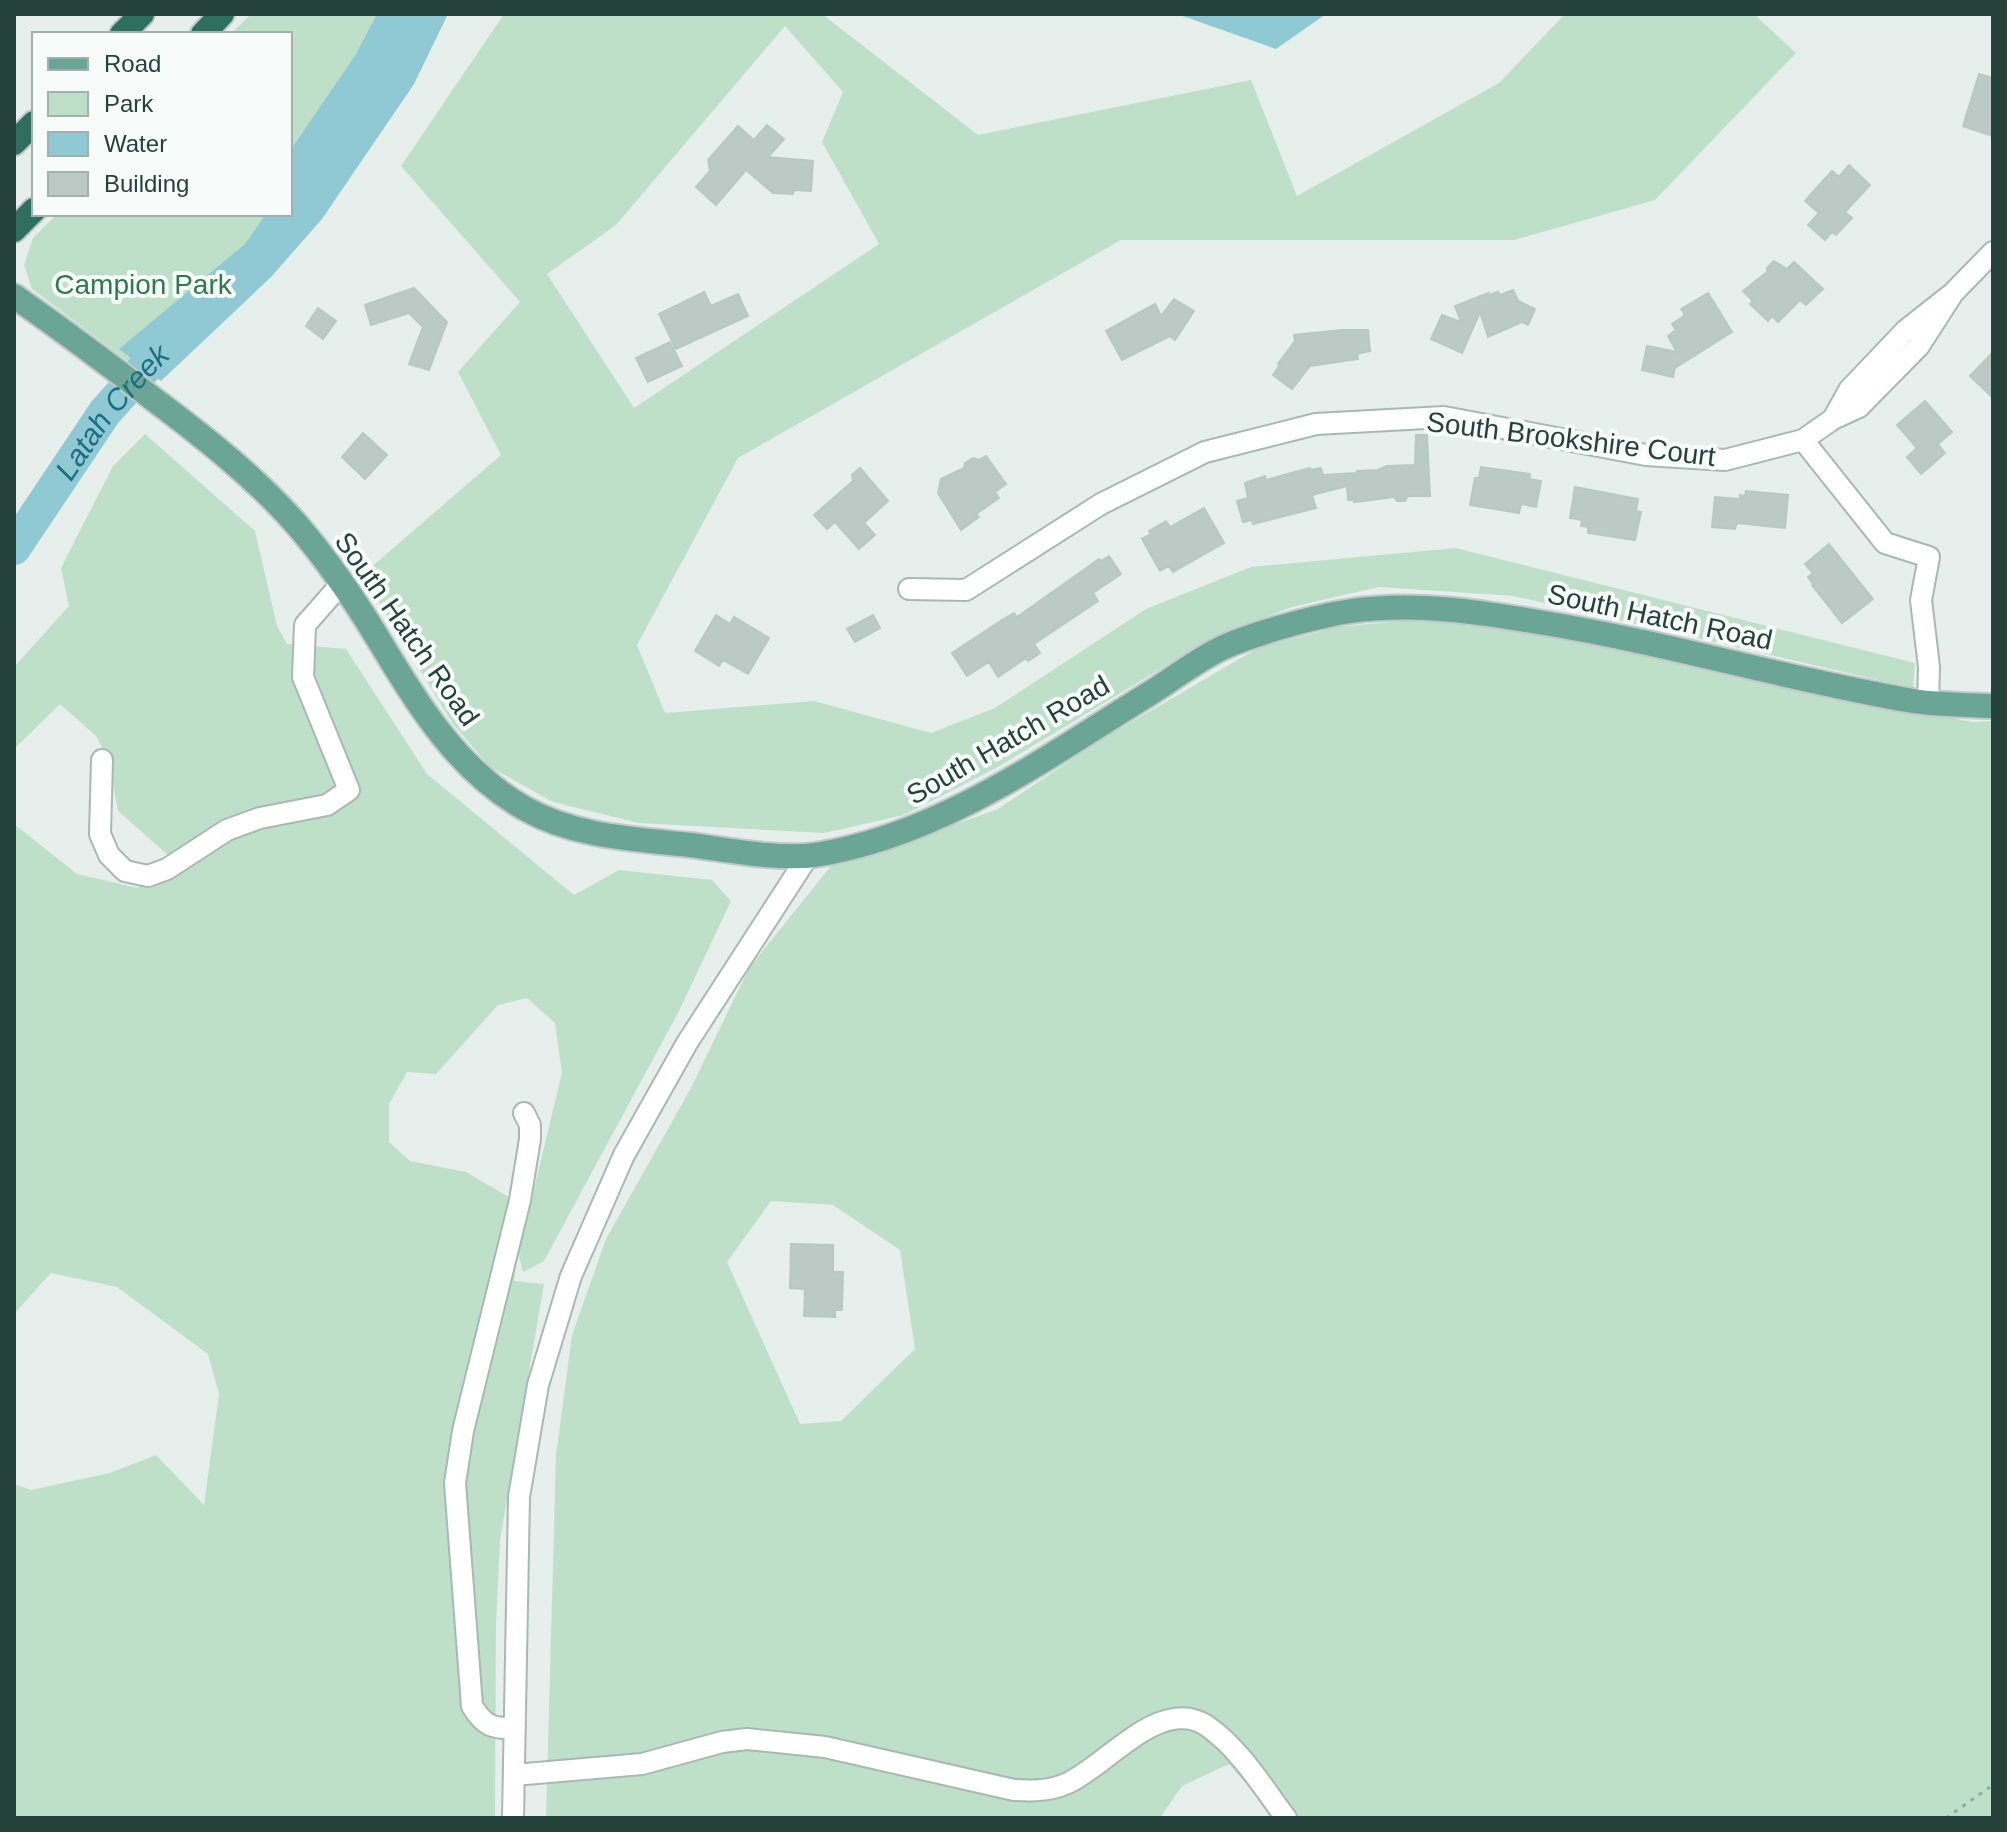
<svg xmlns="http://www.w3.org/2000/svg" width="2007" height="1832" font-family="Helvetica,sans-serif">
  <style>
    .green { fill: #bfe0c8; fill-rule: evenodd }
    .water { fill: #8ec9d4 }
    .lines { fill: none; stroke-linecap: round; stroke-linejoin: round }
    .river { stroke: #8ec9d4; stroke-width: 34 }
    .building { fill: #bbcac4; stroke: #b8c9c2; stroke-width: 2 }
    .minor-casing { stroke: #a8b8b2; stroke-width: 24 }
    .major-casing { stroke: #c2cac8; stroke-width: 28 }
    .highway-casing { stroke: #c2cac8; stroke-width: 28 }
    .path { stroke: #86b3a5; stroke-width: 3; stroke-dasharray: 4 6; stroke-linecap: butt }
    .minor { stroke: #fff; stroke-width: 20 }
    .major { stroke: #6aa596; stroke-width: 24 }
    .highway { stroke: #2f6f62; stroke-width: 24 }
    .labels { text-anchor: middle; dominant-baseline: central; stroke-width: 8; stroke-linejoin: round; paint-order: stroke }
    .park-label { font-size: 28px; fill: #2d7a4b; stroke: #f7fbf9 }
    .street-label { font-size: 28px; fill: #24423a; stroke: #f7fbf9 }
    .water-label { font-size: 30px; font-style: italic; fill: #1c6f80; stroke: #f7fbf9 }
  </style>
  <rect width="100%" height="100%" fill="#e6efeb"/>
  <path class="green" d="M251,14H416L265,256L150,378L32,289L24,265L33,238L57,214H290V34H231Z
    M504,14H822L978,135L1251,80L1297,196L1499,83L1565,14H1754L1796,53L1655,200L1514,240H1121L738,458L637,645L665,713L814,701L931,733L995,708L1146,609L1251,567L1456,548L1915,663L1913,688L1514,596L1379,587L1292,607L1212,638L996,768L904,815L824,833L639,823L553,802L490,767L453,724L362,575L501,455L458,372L520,302L401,166ZM785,26L843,92L822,142L879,244L634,408L547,274L616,225Z
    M145,434L255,531L277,626L287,644L346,649L427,774L574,895L619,870L712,880L731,901L679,1011L544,1261L523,1272L518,1253L514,1281L544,1284L500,1540L496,1624L495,1818H14V1484L31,1490L110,1473L156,1455L204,1505L219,1394L208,1354L117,1287L51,1273L14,1314V824L77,874L138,888L177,863L118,811L108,758L96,736L60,704L14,749V667L69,606L61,568L113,466ZM527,998L555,1023L562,1073L529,1209L466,1172L410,1161L389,1142V1104L407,1072L436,1074L498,1005Z
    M1421,619L1540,630L1860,701L1973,722L1993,721V1818H1276L1229,1764L1182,1786L1160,1818H546L556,1455L572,1335L606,1239L691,1088L749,968L835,861L922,836L998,809L1099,741L1258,648L1338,627ZM771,1201L833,1205L900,1250L915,1349L841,1421L800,1424L727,1262Z"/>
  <path class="water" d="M377,14H448L414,84L322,219L271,277L161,381L119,349L245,244L266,214H290V151L356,54Z
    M1177,14H1326L1276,49Z"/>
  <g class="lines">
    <path class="river" id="s1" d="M14,548L105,412L151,361L177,337"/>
  </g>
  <path class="building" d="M1979,74L1993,78V136L1963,126Z
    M767,125L784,139L768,157L813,161L811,191L794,190L793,194L773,193L746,170L716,205L696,187L710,171L708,160L738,126L754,140Z
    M1849,165L1870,185L1845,212L1852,218L1836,235L1832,232L1825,240L1808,225L1819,213L1805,201L1832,171L1839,177Z
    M1774,261L1787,269L1794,262L1823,289L1806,305L1800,300L1778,322L1772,316L1768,321L1750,304L1753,301L1743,291L1767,272V268Z
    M414,288L447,322L429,370L409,364L423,327L409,313L371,325L365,305Z
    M1513,290L1518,301L1535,309L1528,325L1522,322L1488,337L1480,312L1462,353L1431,339L1442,315L1461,322L1455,306L1488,293L1486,296L1498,292L1500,295Z
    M704,292L711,306L738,294L748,316L676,349L659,314Z
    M1708,293L1732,332L1675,368L1673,377L1642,370L1647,346L1677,352L1668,336L1676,330L1672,324L1685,315L1681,309Z
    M1174,299L1194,311L1175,340L1170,336L1122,360L1106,331L1155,304L1161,316Z
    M318,308L336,321L323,339L306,326Z
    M1342,330H1368L1370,351L1357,354L1358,359L1310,366L1292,389L1273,375L1280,365L1278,364L1295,341L1294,335Z
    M670,342L682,366L648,382L636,358Z
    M1993,352V398L1970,376Z
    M1925,401L1952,432L1938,444L1945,453L1921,474L1907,457L1917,448L1897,425Z
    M363,433L387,455L365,479L342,457Z
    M1416,435H1427L1430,496H1408L1405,501H1397L1394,497L1354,502V500H1348L1347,486L1312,495L1316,508L1253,524L1252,520L1243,522L1237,501L1248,498L1245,483L1265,476L1266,480L1310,468L1311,470L1321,468L1323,475L1356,473L1357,471L1378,470L1387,466L1415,465Z
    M986,456L1006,484L995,492L999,498L976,514L979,517L961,530L938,493L941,479L964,468L965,463L973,458L979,460Z
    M1481,467L1530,474L1529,479L1541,481L1536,507L1521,504L1519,513L1470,505L1475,478H1479Z
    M860,468L888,501L864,523L875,535L859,549L835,522L827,529L814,515L853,481L852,475Z
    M1575,487L1638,499L1636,511L1641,512L1635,540L1588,533V527L1581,526L1582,520L1570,518Z
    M1746,491L1788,495L1785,528L1737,523L1735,529L1712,527L1715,497L1740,499V495L1745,496Z
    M1204,508L1224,543L1173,572L1169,566L1160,571L1142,539L1151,534L1149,531L1166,521L1170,527Z
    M1829,544L1873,599L1842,623L1812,585L1813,584L1808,577L1813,573L1805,564Z
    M1109,556L1121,574L1093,593L1098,601L1034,644L1040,653L1028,661L1026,658L998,677L989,662L967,676L952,653L1002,620L1014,613L1017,617L1099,559L1101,561Z
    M716,615L730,624L734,617L769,638L748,674L723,660L719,666L695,651Z
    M873,615L880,628L855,642L847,629Z
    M791,1244L833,1245V1272H843L842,1310H835V1317L804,1316L805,1289L790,1288Z"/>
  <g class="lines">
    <g class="minor-casing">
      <path id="minor" d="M1833,419L1849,390L1906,330L1953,293L1993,252
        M1803,440L1885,543L1929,557L1921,600L1929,667L1928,702
        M909,589L966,590L1101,504L1205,452L1316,424L1444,417L1646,455L1725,460L1803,440L1833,419L1859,407L1919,346L1953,293
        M102,760L100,834L109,855L125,871L148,876L167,869L227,830L260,818L327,805L349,790L303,677L305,625L342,583
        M515,1728C493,1729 484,1726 472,1706L455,1483L463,1431L520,1200L530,1139V1125L524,1113
        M514,1775L642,1764L722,1742L747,1739L825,1747L1014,1790C1033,1791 1051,1791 1068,1783C1107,1765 1161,1695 1207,1726C1239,1748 1263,1787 1286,1818
        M513,1818L519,1497L538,1385L571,1276L624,1155L687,1043L808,856"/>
    </g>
    <g class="major-casing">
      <path id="major" d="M14,296C61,329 107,363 152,398C204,437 255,477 298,526C327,560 354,599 377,637C417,703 456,769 524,808C575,837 633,839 690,845C728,850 778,860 815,855C941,835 1047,757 1152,692C1174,678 1196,661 1220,649C1251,634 1317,616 1351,611C1416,602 1480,612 1544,623C1668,643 1789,680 1913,701C1939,705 1967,705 1993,706"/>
    </g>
    <g class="highway-casing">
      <path id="highway" d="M122,34L142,14
        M203,34L222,14
        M14,143L34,123
        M14,230L34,210"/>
    </g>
    <path class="path" d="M1946,1818L1993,1785"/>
    <use href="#minor" class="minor"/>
    <use href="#major" class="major"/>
    <use href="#highway" class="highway"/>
  </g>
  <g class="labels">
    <g class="park-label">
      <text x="143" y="284">Campion Park</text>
    </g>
    <g class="street-label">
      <text transform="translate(1571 439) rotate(7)">South Brookshire Court</text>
      <text transform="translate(1660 617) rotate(12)">South Hatch Road</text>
      <text transform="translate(407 629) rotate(55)">South Hatch Road</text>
      <text transform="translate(1008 740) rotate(-30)">South Hatch Road</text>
    </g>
    <g class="water-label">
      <text stroke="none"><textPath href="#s1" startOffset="168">Latah Creek</textPath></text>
    </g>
  </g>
  <rect width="2007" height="1832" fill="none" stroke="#24423a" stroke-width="32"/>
  <rect x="32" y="32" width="260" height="184" fill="#f7fbf9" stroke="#a3b1ad" stroke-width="2"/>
  <rect x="48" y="58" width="40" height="12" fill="#6aa596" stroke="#a3b1ad" stroke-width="2"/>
  <text x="104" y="72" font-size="24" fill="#24423a">Road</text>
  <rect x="48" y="92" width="40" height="24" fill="#bfe0c8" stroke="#a3b1ad" stroke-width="2"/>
  <text x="104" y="112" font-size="24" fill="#24423a">Park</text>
  <rect x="48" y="132" width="40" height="24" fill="#8ec9d4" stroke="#a3b1ad" stroke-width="2"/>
  <text x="104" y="152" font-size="24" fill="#24423a">Water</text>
  <rect x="48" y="172" width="40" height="24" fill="#bbcac4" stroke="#a3b1ad" stroke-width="2"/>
  <text x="104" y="192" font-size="24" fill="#24423a">Building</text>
</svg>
